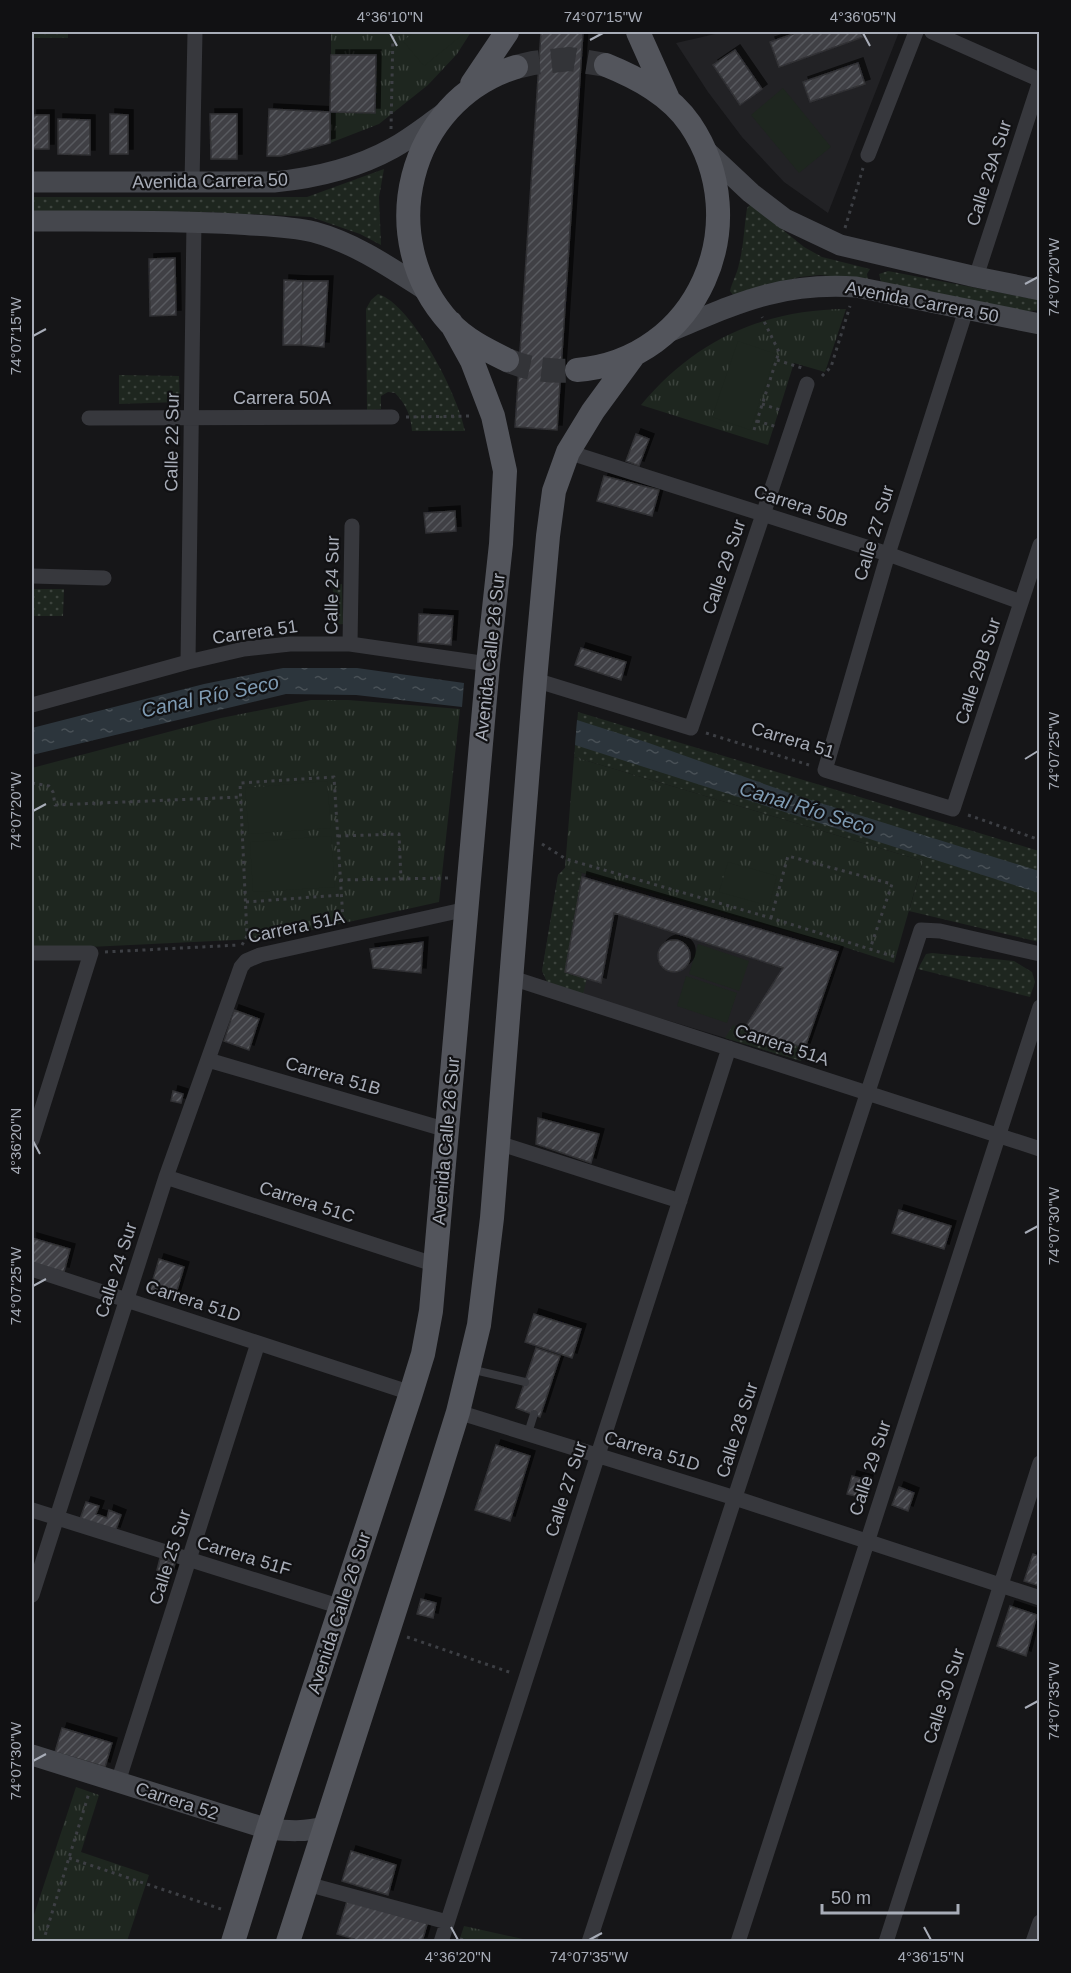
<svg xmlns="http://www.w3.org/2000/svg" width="1071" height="1973" font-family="Helvetica,sans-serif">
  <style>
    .built { fill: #222225 }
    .grass { fill: url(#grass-dots) }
    .park { fill: url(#park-tufts) }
    .pitch { fill: #1e261f }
    .water { fill: url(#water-ripples) }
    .building { fill: url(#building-hatch); stroke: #303034; stroke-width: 1.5; filter: url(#shadow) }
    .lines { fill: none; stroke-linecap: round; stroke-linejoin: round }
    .primary-tunnel { stroke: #333438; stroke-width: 24; stroke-dasharray: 24 12; stroke-linecap: butt }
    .path { stroke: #3d3f44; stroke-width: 3; stroke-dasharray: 3 4.5; stroke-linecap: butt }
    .lane { stroke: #37383d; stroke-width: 8 }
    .street { stroke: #37383d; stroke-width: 15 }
    .secondary { stroke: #45474d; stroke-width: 21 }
    .primary { stroke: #53555c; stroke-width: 24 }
    .ticks { fill: none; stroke: #a8adb8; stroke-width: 2 }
    .labels { text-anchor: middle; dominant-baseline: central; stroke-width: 4.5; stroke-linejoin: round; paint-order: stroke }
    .street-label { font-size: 18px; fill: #a8adb8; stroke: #111113 }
    .water-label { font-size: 20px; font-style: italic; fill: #7f9bb3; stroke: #111113 }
    .neatline { fill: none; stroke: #a8adb8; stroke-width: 2 }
    .ticks-label { font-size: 15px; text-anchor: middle; fill: #a8adb8 }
  </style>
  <defs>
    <pattern id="grass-dots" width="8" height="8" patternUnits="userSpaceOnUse" patternTransform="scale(1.5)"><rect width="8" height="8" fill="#1e261f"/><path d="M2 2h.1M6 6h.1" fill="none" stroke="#3c433d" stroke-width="1.8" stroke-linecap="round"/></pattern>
    <pattern id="park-tufts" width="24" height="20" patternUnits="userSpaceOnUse" patternTransform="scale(1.5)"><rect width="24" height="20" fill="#1e261f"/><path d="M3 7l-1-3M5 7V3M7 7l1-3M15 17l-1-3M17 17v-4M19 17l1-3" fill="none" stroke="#3c433d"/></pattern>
    <pattern id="water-ripples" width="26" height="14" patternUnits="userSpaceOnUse" patternTransform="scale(1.5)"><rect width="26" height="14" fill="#2c353c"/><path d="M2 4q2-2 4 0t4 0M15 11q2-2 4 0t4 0" fill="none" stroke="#485056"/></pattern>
    <pattern id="building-hatch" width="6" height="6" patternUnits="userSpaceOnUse" patternTransform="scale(1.5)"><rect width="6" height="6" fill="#404145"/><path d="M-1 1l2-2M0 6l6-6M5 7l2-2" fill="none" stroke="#595a5e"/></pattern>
    <filter id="shadow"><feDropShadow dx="5" dy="-5" stdDeviation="0" flood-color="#0009"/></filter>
  </defs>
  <rect width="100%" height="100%" fill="#161618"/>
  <path class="built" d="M724,32H899L828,213L784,182L742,137L708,92L676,43Z
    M565,868L841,946L801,1061L548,984L542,971L558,875Z"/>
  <path class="grass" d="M32,32H68V38H32Z
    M384,169L379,197L381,245L360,234L311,217L204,212L32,211V197H307Z
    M751,204L804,247L822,257L870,269L867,274L868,280L820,275L800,277L733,295L730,291C732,282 737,274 739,264C744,245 744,227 747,208Z
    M888,271L1039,300V310L1020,312L881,282L879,274Z
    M378,294C412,304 459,397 465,431H412C411,416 406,404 395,393L388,392L381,396V409L367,410L366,309L371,300Z
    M119,375L179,376L180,402L119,404Z
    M342,584L343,624L334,625L333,585Z
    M32,589H64L63,616H32Z
    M578,712L1039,851V942L909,911L923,861L574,757Z
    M565,868L582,873L566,971L587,978L583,994L548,984L542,971L558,875Z
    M932,953L1014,961L1032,972L1035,982L1030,997L918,969L926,954Z
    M733,1025L805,1048L801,1061L725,1038Z"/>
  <path class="park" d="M331,32H471L457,54L428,85L379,124L330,143V112L375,113L376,56L331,55Z
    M846,309L825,372L794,363L768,445L641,405C695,340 762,310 846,309Z
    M311,700H348L460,709L439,902L276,938L89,947L32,946V768L221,718Z
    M574,757L923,861L894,963L841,946L565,868Z
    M76,1787L99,1795L81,1852L149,1875L127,1941H32V1921Z
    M464,1926L532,1941H459Z"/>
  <path class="pitch" d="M414,32H466L424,66L403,41Z
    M783,88L831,147L799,173L751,115Z
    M738,341L776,354L750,430L712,417Z
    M327,781L331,828L249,834L245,788Z
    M331,836L335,887L253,892L250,842Z
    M728,862L777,876L769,906L719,892Z
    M698,944L749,961L739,991L689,974Z
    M686,976L737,993L727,1023L677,1006Z"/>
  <path class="water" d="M283,668H357L464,683L462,707L356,695L286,694L32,755V728L204,684Z
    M577,720L646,742L801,797L1039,871V893L575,745Z"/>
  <path class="building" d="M541,32H583L557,430L515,427Z
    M799,32H861L863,37L779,67L770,42Z
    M735,50L762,89L740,105L713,65Z
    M331,55H376L375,113L330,112Z
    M858,63L865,84L810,102L803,82Z
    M269,109L330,112V143L281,156H267Z
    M110,114L128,115V154H110Z
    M210,114H237V159H211Z
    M32,115H49V149H32Z
    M58,119L90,120V155L58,154Z
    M175,258L176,315L150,316L149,259Z
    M284,280L303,281L301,345H283Z
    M303,281H328L324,347L301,345Z
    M636,434L649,439L639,466L626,461Z
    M604,476L659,490L652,516L597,501Z
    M455,511L456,531L426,533L424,513Z
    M419,614L453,616L451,645L418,642Z
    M581,648L626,662L621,680L575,665Z
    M582,877L838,952L805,1048L744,1029L783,968L614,913L601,983L565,972Z
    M658 956a16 16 0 1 1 32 0a16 16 0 1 1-32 0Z
    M423,942L421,973L373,968L370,949Z
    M234,1010L259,1019L249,1050L224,1041Z
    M173,1091L183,1094L181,1103L171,1101Z
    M538,1118L599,1134L591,1163L536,1144Z
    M899,1210L951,1226L944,1249L892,1233Z
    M32,1238L70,1249L64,1272L32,1263Z
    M159,1259L184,1267L174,1300L149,1293Z
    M534,1314L581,1329L572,1358L525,1342Z
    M536,1348L560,1356L540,1417L516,1408Z
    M496,1445L530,1456L510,1521L475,1510Z
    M852,1476L868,1480L864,1498L847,1494Z
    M899,1487L914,1493L908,1511L892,1505Z
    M86,1502L99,1506L96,1514L107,1518L109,1510L121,1515L115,1532L80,1519Z
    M1033,1554L1040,1557V1586L1024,1581Z
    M160,1558L175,1563L172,1574L157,1570Z
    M421,1599L436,1603L433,1618L417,1614Z
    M1010,1606L1037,1615L1026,1656L997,1646Z
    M62,1728L112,1743L105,1767L55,1752Z
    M351,1851L396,1865L388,1895L342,1881Z
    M348,1898L428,1921L422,1942H353L354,1939L337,1934Z"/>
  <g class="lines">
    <path class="primary-tunnel" d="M516,67L533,63L570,59L606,65
      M507,360C529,370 554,372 577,370"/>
    <path class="path" d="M391,129L393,32
      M845,228L863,168
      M777,360L802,368
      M822,376L831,367L850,306
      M762,404L783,411
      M406,417L472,416
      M757,421L777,427
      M754,430L779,352L762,317
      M706,733L809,765
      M32,783L49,786L53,792L55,805L241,797
      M968,815L1040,840
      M338,836L399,834L401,879
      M542,844L566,859L771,918L895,957
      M340,880L449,878
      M246,902L341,895
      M771,918L788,856L892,884L870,949
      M242,945L247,936L240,783L334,777L343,920
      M105,952L239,945
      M407,1637L512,1673
      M69,1858L221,1909
      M460,1939L472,1942
      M43,1942L89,1793"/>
    <path class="lane" d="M470,1369L525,1382
      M528,1433L534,1414"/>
    <path class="street" d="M932,32L1040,80
      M868,155L916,32
      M192,183L195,32
      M976,277L1040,81
      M966,310L888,554L825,770L953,809L1040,545
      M89,418L392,417
      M568,452L888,554L1021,602
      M32,576L104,578
      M350,644L352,526
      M188,662L194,221
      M535,680L691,728L807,384
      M32,705L188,662L244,649L290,644H350L488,664
      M32,953H91L32,1140
      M512,978L1040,1149
      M208,1060L447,1130
      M498,1143L680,1201
      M166,1177L436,1265
      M32,1269L411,1393
      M458,1412L735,1498L1040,1598
      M32,1510L341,1607
      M32,1595L166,1177L241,967L246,961L260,955L467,909
      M118,1782L258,1343
      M307,1884L447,1922
      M441,1942L729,1048
      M589,1942L921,930L940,931L1040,954
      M738,1942L1040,1007
      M886,1942L1040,1463
      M1033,1942L1040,1922"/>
    <path class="secondary" d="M704,149L751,193L785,219L840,245L976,277L1040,290
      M32,182H274C315,178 357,168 393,148C411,138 427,125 443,114
      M32,221C100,221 168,220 237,224C262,226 289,226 314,232C355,243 391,268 427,291
      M668,332C736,304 779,282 856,287L1040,324
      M32,1755L268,1829C288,1831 306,1832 325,1827"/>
    <path class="primary" d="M638,32L668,99
      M472,84L507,32
      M507,360C487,350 466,340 450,323C373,239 407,101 516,67
      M577,370C698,360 757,223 690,124C670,95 638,78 606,65
      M233,1942L268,1829L411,1393L423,1354L431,1311L488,664L501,544L505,471L493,416L472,361L451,323
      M288,1942L434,1489L458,1412L479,1325L492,1218L535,680L548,536L554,491L568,452L593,411L634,355"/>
  </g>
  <path class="ticks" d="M390,33L397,46M863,33L870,46M590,40L603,33M1025,284L1038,277M33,336L46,329M1025,759L1038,751M33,811L46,804M33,1141L40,1154M1025,1233L1038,1226M33,1286L46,1279M1025,1708L1038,1701M33,1761L46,1754M451,1927L458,1940M924,1927L931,1940M589,1940L602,1933"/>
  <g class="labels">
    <g class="street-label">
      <text transform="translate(989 173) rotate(-72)">Calle 29A Sur</text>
      <text transform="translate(210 181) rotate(-1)">Avenida Carrera 50</text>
      <text transform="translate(922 302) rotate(11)">Avenida Carrera 50</text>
      <text x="282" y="398">Carrera 50A</text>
      <text transform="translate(172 442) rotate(-89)">Calle 22 Sur</text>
      <text transform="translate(801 506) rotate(18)">Carrera 50B</text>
      <text transform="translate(874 533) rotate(-73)">Calle 27 Sur</text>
      <text transform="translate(724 567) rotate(-71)">Calle 29 Sur</text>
      <text transform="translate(332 585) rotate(-89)">Calle 24 Sur</text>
      <text transform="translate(255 632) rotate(-8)">Carrera 51</text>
      <text transform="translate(490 657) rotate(-84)">Avenida Calle 26 Sur</text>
      <text transform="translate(978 671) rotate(-72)">Calle 29B Sur</text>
      <text transform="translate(793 740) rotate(17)">Carrera 51</text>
      <text transform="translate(296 927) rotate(-12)">Carrera 51A</text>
      <text transform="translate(782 1045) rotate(18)">Carrera 51A</text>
      <text transform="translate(333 1076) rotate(16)">Carrera 51B</text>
      <text transform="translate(446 1141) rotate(-85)">Avenida Calle 26 Sur</text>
      <text transform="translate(307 1202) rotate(18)">Carrera 51C</text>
      <text transform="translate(116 1270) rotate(-72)">Calle 24 Sur</text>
      <text transform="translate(193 1301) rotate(18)">Carrera 51D</text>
      <text transform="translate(737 1430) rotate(-72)">Calle 28 Sur</text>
      <text transform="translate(652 1451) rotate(17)">Carrera 51D</text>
      <text transform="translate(870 1468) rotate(-72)">Calle 29 Sur</text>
      <text transform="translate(566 1489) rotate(-72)">Calle 27 Sur</text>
      <text transform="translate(244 1556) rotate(17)">Carrera 51F</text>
      <text transform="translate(170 1557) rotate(-72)">Calle 25 Sur</text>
      <text transform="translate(339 1613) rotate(-72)">Avenida Calle 26 Sur</text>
      <text transform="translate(944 1696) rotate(-72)">Calle 30 Sur</text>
      <text transform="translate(177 1801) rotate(18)">Carrera 52</text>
    </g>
    <g class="water-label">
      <text transform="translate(210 696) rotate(-12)">Canal Río Seco</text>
      <text transform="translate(807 808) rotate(17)">Canal Río Seco</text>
    </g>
  </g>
  <rect width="1071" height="1973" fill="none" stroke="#111113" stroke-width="66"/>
  <path d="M822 1904v9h136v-9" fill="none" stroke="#a8adb8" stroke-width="3"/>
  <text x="831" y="1904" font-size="18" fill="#a8adb8" stroke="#111113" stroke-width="4.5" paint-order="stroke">50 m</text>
  <rect x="33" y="33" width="1005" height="1907" class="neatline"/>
  <g class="ticks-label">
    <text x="390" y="22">4°36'10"N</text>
    <text x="603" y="22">74°07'15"W</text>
    <text x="863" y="22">4°36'05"N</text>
    <text transform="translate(1054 277) rotate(-90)" y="5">74°07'20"W</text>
    <text transform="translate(16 336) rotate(-90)" y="5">74°07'15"W</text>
    <text transform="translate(1054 751) rotate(-90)" y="5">74°07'25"W</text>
    <text transform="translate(16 811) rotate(-90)" y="5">74°07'20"W</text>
    <text transform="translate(16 1141) rotate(-90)" y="5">4°36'20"N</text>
    <text transform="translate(1054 1226) rotate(-90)" y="5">74°07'30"W</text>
    <text transform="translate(16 1286) rotate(-90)" y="5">74°07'25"W</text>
    <text transform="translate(1054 1701) rotate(-90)" y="5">74°07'35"W</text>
    <text transform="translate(16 1761) rotate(-90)" y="5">74°07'30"W</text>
    <text x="458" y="1962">4°36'20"N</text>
    <text x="589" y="1962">74°07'35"W</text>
    <text x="931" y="1962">4°36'15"N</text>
  </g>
</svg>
